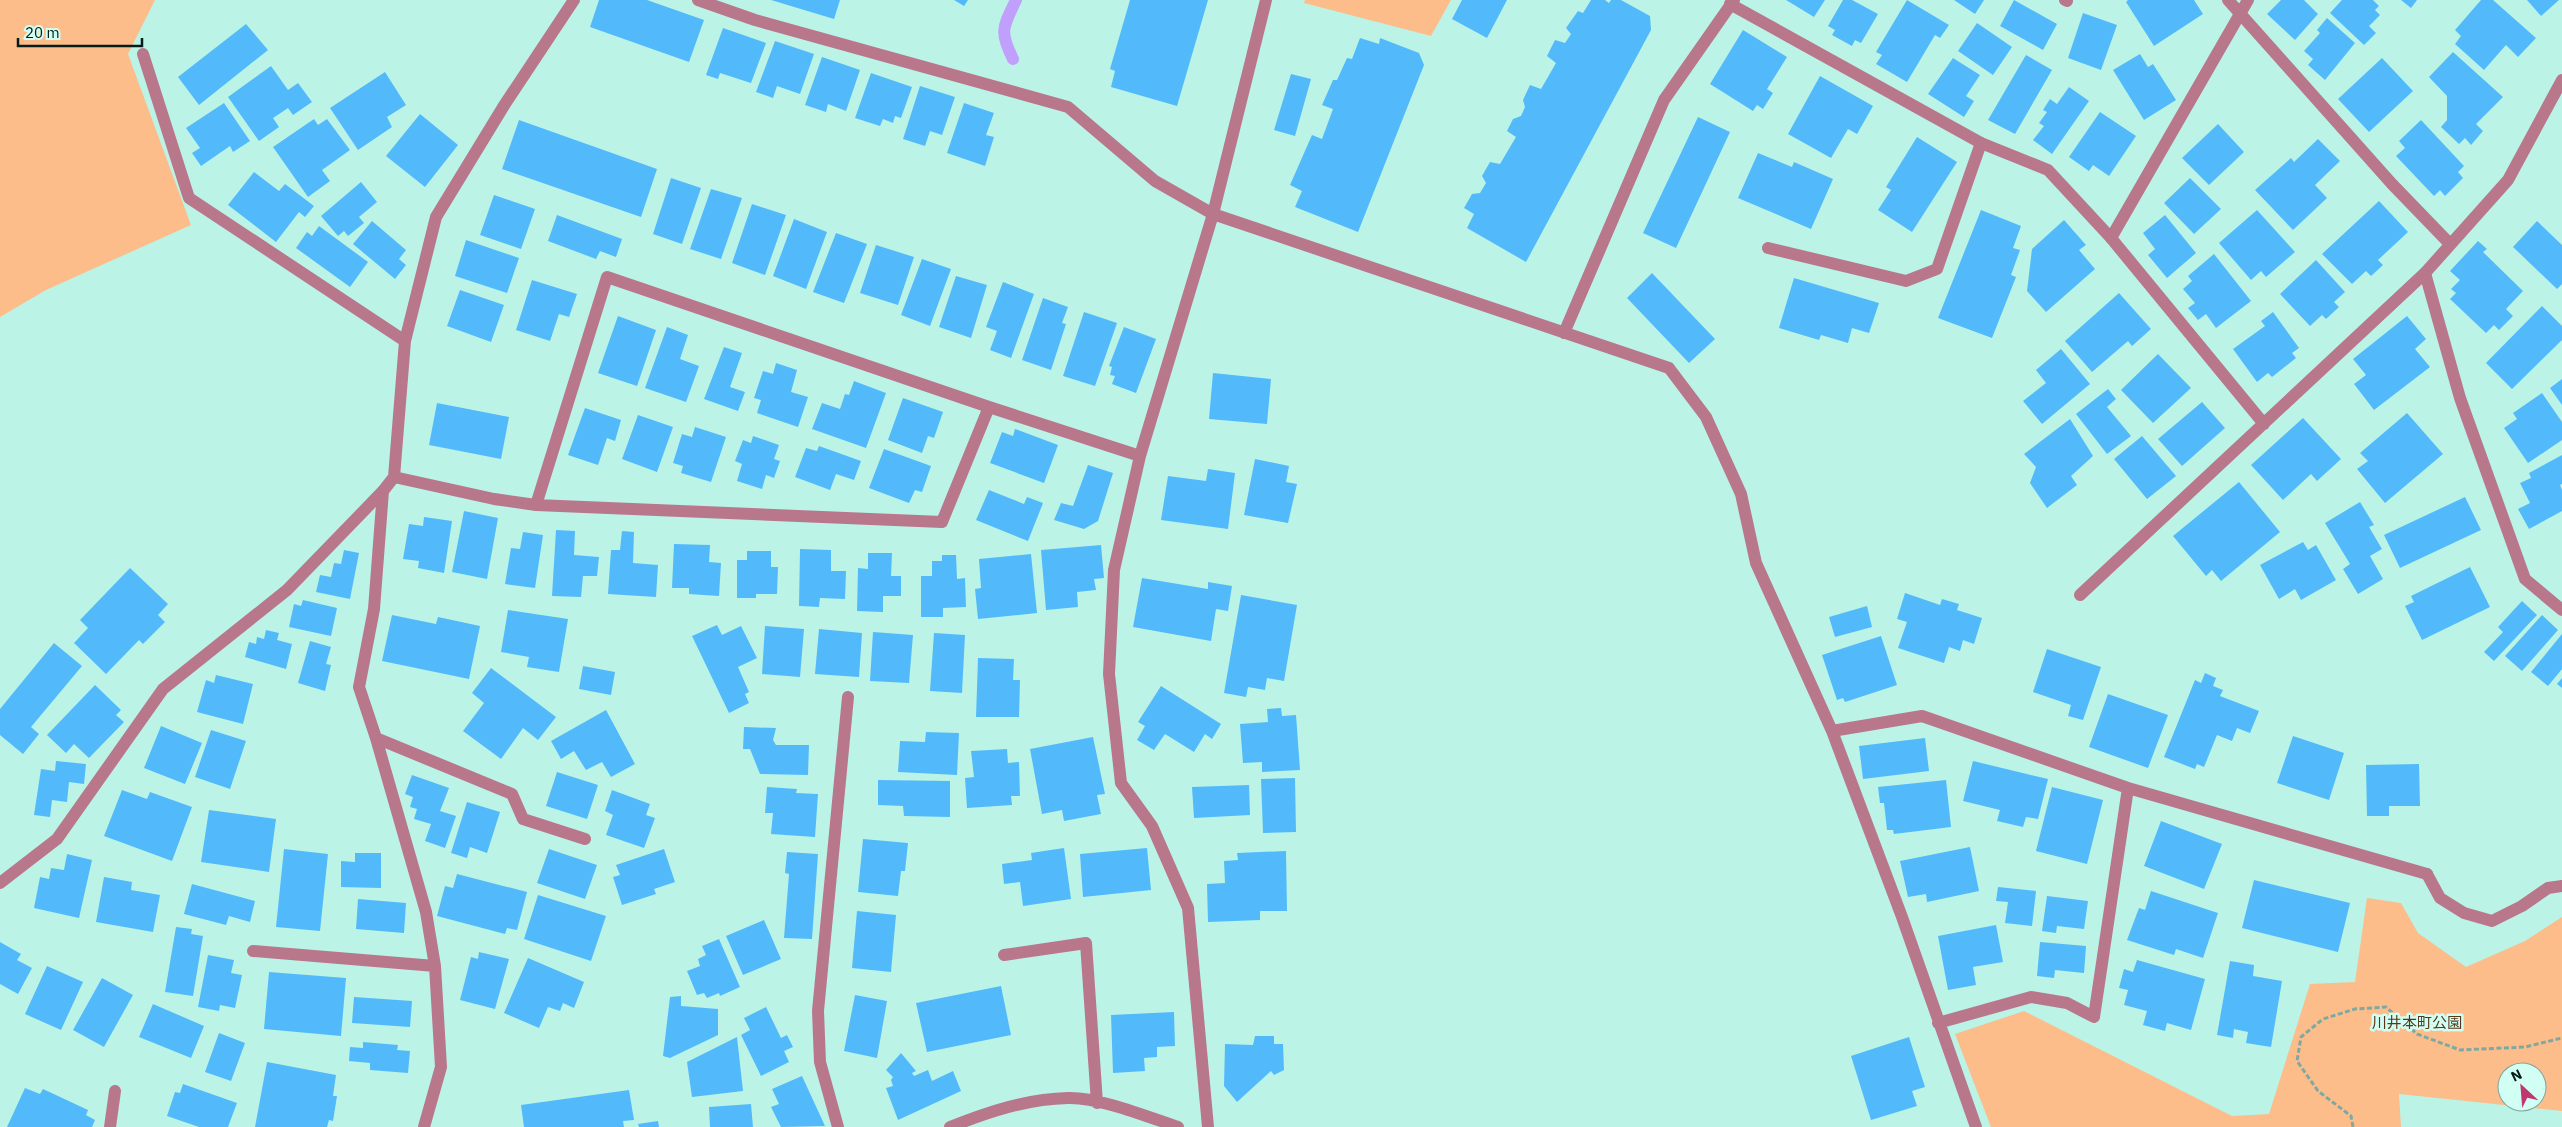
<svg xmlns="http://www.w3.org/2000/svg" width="2562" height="1127" font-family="'IBM Plex Sans','Noto Sans JP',sans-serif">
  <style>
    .green { fill: #fcbd8b; fill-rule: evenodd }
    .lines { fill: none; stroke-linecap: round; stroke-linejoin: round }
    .stream { stroke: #c1a0fd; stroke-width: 12 }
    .building { fill: #52bafa }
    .path { stroke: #7da9a0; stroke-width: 3; stroke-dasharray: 5 2.5; stroke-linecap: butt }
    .service { stroke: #b9778c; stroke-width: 12 }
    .minor { stroke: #b9778c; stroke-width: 12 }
    .labels { text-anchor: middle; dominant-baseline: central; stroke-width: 5; stroke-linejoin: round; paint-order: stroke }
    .park-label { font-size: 15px; fill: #593719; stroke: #d2fff4 }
  </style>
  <rect width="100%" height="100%" fill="#bbf4e7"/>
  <path class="green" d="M0,0H155L128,54L191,225L46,290L0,317Z
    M1305,0H1451L1431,36L1304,3Z
    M2367,898L2401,903L2418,933L2466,967L2525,941L2562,917V1111L2399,1094L2401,1127H1991L1955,1034L2024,1011L2232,1116L2269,1114L2310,984L2355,982ZM2507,1072H2537V1102H2507Z"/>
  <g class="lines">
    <path class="stream" d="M1013,59C999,31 1003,27 1016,0"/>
  </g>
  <path class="building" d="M599,0H647L704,20L689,62L590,27Z
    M771,0H840L834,19Z
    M954,0H968L964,6Z
    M1130,0H1208L1177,106L1111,87L1115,71L1110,69Z
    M1462,0H1507L1487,38L1452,19Z
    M1591,0H1605L1609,3L1611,0H1621L1650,16L1651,30L1526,262L1467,228L1474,214L1464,208L1472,194L1480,193L1486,183L1482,176L1490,162L1500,164L1516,137L1507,131L1513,119L1521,116L1525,107L1523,100L1530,85L1541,89L1556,63L1547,56L1555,40L1565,43L1571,34L1566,28L1578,11L1583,13Z
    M1786,0H1825L1814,17Z
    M1843,0H1852L1878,14L1861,43L1855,40L1852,46L1832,35L1835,30L1828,26Z
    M1907,0L1949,25L1940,38L1935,35L1907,82L1876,64L1882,55L1876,52Z
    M1954,0H1984L1975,14Z
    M2014,0L2057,24L2043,50L2000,26Z
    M2128,0H2194L2203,14L2154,46L2126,2Z
    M2281,0H2304L2318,14L2295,40L2267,14Z
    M2342,0H2373L2379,6L2375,10L2380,15L2369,26L2376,33L2364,45L2330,13Z
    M2401,0H2417L2411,8Z
    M2481,0H2493L2536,38L2518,57L2506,45L2484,70L2455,44L2461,36L2455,30Z
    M2527,0H2559L2541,16Z
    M2083,13L2117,25L2101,70L2068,58Z
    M2327,18L2355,43L2325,80L2308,65L2313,59L2304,51L2320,33L2317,30Z
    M1977,23L2012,47L1993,75L1958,51Z
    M246,24L268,50L199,105L178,77Z
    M723,28L766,43L751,83L720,73L718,79L706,75Z
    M1743,30L1787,57L1767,89L1773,93L1763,109L1757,105L1753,111L1710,84Z
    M1360,38L1379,44L1380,38L1419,53L1424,65L1358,232L1295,207L1302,191L1290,185L1312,135L1322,139L1333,109L1322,105L1333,80H1337L1347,58L1352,59Z
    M775,41L814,54L800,94L777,86L773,98L756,92Z
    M2453,52L2503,97L2476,124L2483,131L2471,145L2465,138L2459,144L2441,127L2447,120V96L2429,77Z
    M2140,54L2148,67L2153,64L2176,100L2144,120L2113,70Z
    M2026,55L2052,70L2015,134L1988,120Z
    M822,57L860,70L846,111L828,104L826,112L805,105Z
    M1953,58L1980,75L1966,96L1974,101L1964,117L1928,94Z
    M2382,58L2413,91L2369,132L2338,99Z
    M271,66L288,90L298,83L312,102L293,115L288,108L273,118L279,127L259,141L228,97Z
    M385,72L406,105L387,117L392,127L358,150L330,108Z
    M871,73L912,87L901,118L895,116L893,123L883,119L880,126L855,118Z
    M1291,74L1311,79L1295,136L1274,130Z
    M1820,76L1873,106L1857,134L1848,129L1831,158L1788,134Z
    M920,86L955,97L942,135L930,131L925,146L903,139Z
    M2069,87L2089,101L2052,154L2033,140L2044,126L2039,123L2047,112L2043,110L2050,99L2057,104Z
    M224,103L250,141L233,152L230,146L201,166L192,153L200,148L186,128Z
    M964,103L994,113L986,135L994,137L985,166L947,153Z
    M2100,112L2136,136L2109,176L2093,165L2089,171L2069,157Z
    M420,114L458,145L425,187L386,156Z
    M1698,117L1730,132L1676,248L1643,233Z
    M314,119L318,125L327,119L350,150L322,170L330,181L308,197L273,147Z
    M519,120L657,169L641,217L502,169Z
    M2421,120L2464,166L2458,172L2463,178L2445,196L2440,190L2434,196L2396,156L2405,148L2399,141Z
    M2218,124L2244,152L2209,185L2182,158Z
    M1917,137L1957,162L1912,232L1878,210L1891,190L1886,187Z
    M2318,139L2340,161L2315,185L2327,198L2293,230L2255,190L2291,158L2294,162Z
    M1758,153L1792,167L1794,162L1833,179L1811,229L1738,198Z
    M254,172L279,191L285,184L314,206L305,217L299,212L276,242L228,205Z
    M671,178L701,188L682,244L653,234Z
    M2190,178L2221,209L2194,234L2164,203Z
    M361,182L377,202L359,217L364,223L348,236L344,231L338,236L321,216Z
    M711,189L742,198L721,259L690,249Z
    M494,195L535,209L521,249L480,235Z
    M2379,201L2408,232L2378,260L2383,265L2371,276L2366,271L2352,284L2322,254Z
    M752,204L786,215L765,275L732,263Z
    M1981,210L2021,226L2013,248L2020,250L2011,275L2016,277L1992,338L1938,318Z
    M2257,210L2295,252L2266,277L2261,271L2251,280L2219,243Z
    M557,215L622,239L616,257L600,251L596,259L548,241Z
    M2165,215L2196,253L2167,278L2148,255L2155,249L2143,233Z
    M794,219L827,232L806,289L773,276Z
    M2064,220L2086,245L2079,250L2095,269L2046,312L2027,291L2032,249Z
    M372,221L406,250L399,259L406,265L395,279L353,244Z
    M2537,221L2562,245V284L2557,289L2513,247Z
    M319,226L368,262L350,287L296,248L307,232L312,236Z
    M836,233L867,244L844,303L813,292Z
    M466,240L519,258L507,293L455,276Z
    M2478,241L2487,249L2483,252L2523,291L2506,309L2513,316L2499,330L2494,325L2486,333L2450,299L2456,293L2451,289L2460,280L2450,271Z
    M876,245L914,257L898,305L860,293Z
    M2214,254L2251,301L2216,328L2206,314L2198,320L2188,308L2195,303L2183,289L2192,281L2188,276Z
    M922,259L951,269L930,326L901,315Z
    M2316,260L2345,292L2334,302L2339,307L2326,319L2322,315L2310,326L2280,294Z
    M1652,273L1715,339L1689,363L1627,298Z
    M956,276L987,285L971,338L939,327Z
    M1794,278L1879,303L1869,333L1852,328L1848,343L1821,335L1819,340L1779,328Z
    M532,280L577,294L569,317L559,314L550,341L516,330Z
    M1003,282L1034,294L1011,358L990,350L997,331L986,327Z
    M460,290L504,305L491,342L447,326Z
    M2119,293L2151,329L2132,346L2128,341L2092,372L2065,341Z
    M1043,298L1068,307L1062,323L1066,324L1051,370L1022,360Z
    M2542,306L2562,326V340L2512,389L2486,363Z
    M1084,312L1117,323L1095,386L1063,376Z
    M2273,312L2299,348L2292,353L2296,358L2272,377L2268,373L2257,382L2233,349L2265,326L2261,321Z
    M618,316L656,330L637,386L598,373Z
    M2407,316L2426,339L2415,349L2430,367L2374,410L2354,384L2366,375L2353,359Z
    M667,327L688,335L680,359L699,366L686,402L645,388Z
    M1124,327L1156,339L1136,393L1112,384L1115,376L1110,375L1112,367L1109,366Z
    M724,347L742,353L730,387L745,392L738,411L704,399Z
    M2061,349L2090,384L2042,424L2023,401L2046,383L2036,370Z
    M2158,354L2191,388L2153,423L2121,390Z
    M776,363L797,370L791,392L808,397L798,427L757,413L761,400L754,398L763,371L773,374Z
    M1213,373L1271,379L1267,424L1209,419Z
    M2562,379V405L2550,388Z
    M854,381L886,393L866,448L812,429L822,403L840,409L845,394L849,395Z
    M2108,389L2116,399L2107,407L2131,436L2107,454L2076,414Z
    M2542,393L2562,422V440L2528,463L2504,428L2517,419L2513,413Z
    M903,398L943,412L934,438L928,436L922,453L888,440Z
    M2202,402L2225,428L2182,466L2158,439Z
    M437,403L509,417L501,459L429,445Z
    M585,408L621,420L615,441L607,438L598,465L568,455Z
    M2407,413L2443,454L2385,503L2357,469L2368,461L2360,453Z
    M638,415L673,427L657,472L622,459Z
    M2303,418L2341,459L2317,481L2311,474L2283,500L2251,465Z
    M2070,419L2093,456L2071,476L2077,485L2047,508L2030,483L2036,467L2024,454Z
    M695,427L726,437L711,482L681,473L683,466L673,463L682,434L692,437Z
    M1015,429L1058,445L1044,483L990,463L1002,432L1013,436Z
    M753,436L779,445L774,459L780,461L774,478L766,475L762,489L737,481L742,464L735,461L743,440L751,443Z
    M2142,436L2176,476L2147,499L2114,459Z
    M819,446L861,461L854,480L836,474L830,490L795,477L806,448L817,451Z
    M884,449L931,466L922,492L915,490L909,503L869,488Z
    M2562,455V484L2560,485L2562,490V511L2529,529L2518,509L2530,503L2520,483L2531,478L2529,473Z
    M1255,459L1289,466L1286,482L1297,484L1288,523L1244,515Z
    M1088,465L1113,473L1098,521L1084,529L1054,520L1061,503L1073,506Z
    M1208,469L1235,473L1228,529L1161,520L1168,476L1206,481Z
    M2239,482L2280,532L2221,581L2212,570L2206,576L2173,536Z
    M989,490L1024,504L1027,497L1043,503L1028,541L976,520Z
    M2465,497L2481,530L2400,568L2384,535Z
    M2360,502L2374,525L2369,527L2382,549L2370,556L2383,579L2358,594L2343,569L2350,564L2325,523Z
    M464,511L498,518L487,579L452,572Z
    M424,517L452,521L444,573L418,568L419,561L403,559L409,524L423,526Z
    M556,530L575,531L574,555L599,557L597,576H583L581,597L552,596Z
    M622,531L634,532L633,563L658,565L656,597L608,594L611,550H620Z
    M523,532L543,535L535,588L505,584L511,548L520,549Z
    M2303,542L2308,550L2316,545L2336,580L2301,600L2295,589L2279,599L2260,565Z
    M674,544L710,545L709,562L721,563L719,596L689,594V588H672Z
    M1101,545L1104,578L1094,579L1096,590L1077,592L1078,607L1046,610L1041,550Z
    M800,549L831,550V571H846L845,599L820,598L819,607L799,606Z
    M344,550L359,553L350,599L316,592L320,575L331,577L334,563L341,564Z
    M747,551H771V567H778L777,594H756V598H737V560H747Z
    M868,553H892L891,576H901V596H883V612L857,611L858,568L868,569Z
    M1031,554L1037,613L978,619L975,589L981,588L979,559Z
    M942,555H956L957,579L965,578L966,607L943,608V617H921V576H932V561H942Z
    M2470,567L2490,607L2422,640L2405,606L2414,602L2411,596Z
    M130,568L168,604L158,615L165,622L143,644L139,640L106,674L74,643L88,628L80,620Z
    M1142,578L1208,589V582L1232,586L1228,611L1216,609L1211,641L1133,627Z
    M1905,593L1940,605L1942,599L1959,604L1957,610L1982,618L1974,644L1963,640L1960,651L1949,647L1944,663L1898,648L1907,622L1897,619Z
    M1241,595L1297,605L1284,681L1267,678L1265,690L1248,687L1246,697L1224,693Z
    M303,600L337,608L331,636L289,627L294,604L301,606Z
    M2522,601L2537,615L2494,661L2484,652L2503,632L2498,627Z
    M1867,606L1872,627L1835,637L1829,617Z
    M508,610L568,619L559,672L527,667L529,657L501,652Z
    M392,615L436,624L438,617L480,626L469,679L382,661Z
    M2542,615L2558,630L2522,671L2505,656Z
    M717,625L722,635L741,626L757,658L738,667L749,692L745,694L749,703L729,713L692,636Z
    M765,626L804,629L800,677L762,674Z
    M819,629L862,633L859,677L815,674Z
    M266,630L279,633L277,640L292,644L286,669L245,657L249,642L256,644L257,637L264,639Z
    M873,632L913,635L909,683L870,681Z
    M934,633L965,635L962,693L930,691Z
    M2562,634V669L2548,686L2531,672Z
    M1881,636L1897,685L1845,702L1843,698L1837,700L1822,655Z
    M310,641L331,647L326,664L331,665L325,691L298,683Z
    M54,643L82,666L31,727L39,734L23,754L0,735V709Z
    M2047,649L2101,667L2083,720L2068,716L2071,705L2033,692Z
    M978,658L1014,659L1013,680H1020L1019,717H976Z
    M583,666L615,672L611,695L579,689Z
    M491,668L556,717L538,740L523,728L501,759L463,731L484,703L472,693Z
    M2205,673L2216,678L2213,686L2223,690L2220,696L2259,711L2250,733L2237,728L2232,741L2217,735L2204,767L2197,764L2195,769L2164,757L2195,680L2201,683Z
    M216,675L253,684L243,724L197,712L206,680L214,683Z
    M2562,678V688L2557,684Z
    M95,685L121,710L116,715L124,722L89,758L74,744L66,753L47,735Z
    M1161,686L1221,724L1212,739L1205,734L1194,752L1165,734L1154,750L1137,740L1145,726L1138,722Z
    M2108,694L2168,715L2148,768L2089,747Z
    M1281,708L1282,716L1296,715L1300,770L1262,772V762L1243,763L1240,724L1268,722L1267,709Z
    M606,710L635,764L611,777L602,762L586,770L574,751L561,759L551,741Z
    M161,726L202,743L185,784L144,768Z
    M744,727L776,728L773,740L776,745H809L808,775L760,774L750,749H743Z
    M211,730L246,741L230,789L195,777Z
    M926,732L959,733L957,775L898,772L900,741L925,742Z
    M2293,736L2344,753L2329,800L2277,783Z
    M1093,737L1105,794L1097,795L1101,814L1064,821L1062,810L1042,814L1030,749Z
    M1925,738L1929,771L1863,779L1859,746Z
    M1007,749L1008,763L1019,762L1020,796H1011L1012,805L967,808L965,778L974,777L971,751Z
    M56,761L86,764L84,784L69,782L67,802L52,800L50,817L34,815L41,769L55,771Z
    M1973,761L2048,779L2038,819L2026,817L2023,827L1997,821L2000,810L1963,801Z
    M2419,764L2420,806H2389V816H2367L2366,765Z
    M557,772L598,785L587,819L546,806Z
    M412,775L449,788L440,811L456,816L445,848L425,841L431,824L414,819L417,809L410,807L413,797L405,794Z
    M1295,778L1296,832L1263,833L1261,779Z
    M878,780L950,781V817L904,816L903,806L878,805Z
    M1946,780L1951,827L1894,834L1893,830H1887L1884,803H1880L1878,787Z
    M1249,785L1250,815L1194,818L1192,787Z
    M767,787L797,789L796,793L818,794L815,837L771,834L773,813H765Z
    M2052,787L2103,800L2087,864L2036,851Z
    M122,790L147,799L150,792L192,807L172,861L104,836Z
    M612,790L650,804L646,815L655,818L644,848L606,835L613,815L605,811Z
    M467,802L500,812L487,853L470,847L467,858L451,853Z
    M209,810L276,819L269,872L201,862Z
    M2161,821L2222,844L2204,889L2144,866Z
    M863,839L908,843L905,871H901L898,896L858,892Z
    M1970,847L1979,891L1927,902L1926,894L1908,897L1900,861Z
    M1064,848L1071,899L1023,906L1020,882L1004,884L1002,864L1032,860L1031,853Z
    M1147,848L1151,890L1083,897L1080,854Z
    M284,849L328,854L320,931L276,927Z
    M549,849L597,865L585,899L537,883Z
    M664,849L675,882L654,889L656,894L622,905L613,877L620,875L616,865Z
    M1286,851L1287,911H1260V920L1208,922L1207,884L1225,883L1224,861L1238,860L1237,853Z
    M787,852L818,854L812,939L784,938L789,874L785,873Z
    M355,853H381V888L341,887V861L355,862Z
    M67,854L92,860L79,918L34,908L40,877L49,879L51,868L64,870Z
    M457,874L527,892L517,930L507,928L505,934L437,916L445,886L453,888Z
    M104,877L132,882L131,890L160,895L153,932L96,922Z
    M2254,880L2350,903L2338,952L2242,928Z
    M192,884L255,901L250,922L229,916L226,925L184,914Z
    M1998,887L2036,891L2032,926L2005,923L2008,902L1996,901Z
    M2151,891L2218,913L2203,958L2176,949L2174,955L2127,940L2139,908L2145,910Z
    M538,895L606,916L591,961L524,939Z
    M2047,896L2088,901L2084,929L2057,926L2056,933L2042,931Z
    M358,899L406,903L404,933L356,929Z
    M857,911L896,915L891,972L852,968Z
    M764,920L781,959L743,975L726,936Z
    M1996,925L2003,962L1973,967L1976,985L1948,990L1938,936Z
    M176,927L192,929L191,934L203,936L193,996L165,992Z
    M719,939L740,987L720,996L719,993L707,998L704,993L697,995L687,971L700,966L698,959L706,955L702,946Z
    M0,942L21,954L17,960L32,968L18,994L0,984Z
    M2040,942L2086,946L2084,973L2055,970L2054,978L2037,976Z
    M479,952L509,959L495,1009L460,1000L471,957L478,959Z
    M208,955L234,960L231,973L242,975L235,1008L220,1005L219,1011L198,1007Z
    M528,958L584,982L574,1008L563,1003L560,1011L548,1007L539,1028L504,1013Z
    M2137,960L2205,979L2191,1030L2167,1023L2165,1031L2143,1025L2147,1011L2124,1005L2128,990L2119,988L2124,969L2133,972Z
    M2230,961L2254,965L2253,976L2282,981L2271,1047L2246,1043L2248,1032L2234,1029L2233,1038L2217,1035Z
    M47,966L83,982L61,1030L25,1014Z
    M269,972L346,978L341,1036L264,1029Z
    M102,978L133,995L104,1047L73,1030Z
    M1001,986L1011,1035L927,1052L916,1003Z
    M855,995L887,1001L877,1058L844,1051Z
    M681,996V1006L718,1009V1035L670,1058L663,1056L670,997Z
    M354,997L412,1001L410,1027L352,1023Z
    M153,1004L204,1026L191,1058L139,1037Z
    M766,1007L781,1038L787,1035L793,1047L784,1051L789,1062L761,1076L741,1035L750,1030L744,1018Z
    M1174,1012L1175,1046L1157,1047V1057L1144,1058L1145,1071L1113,1073L1111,1015Z
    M219,1033L245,1043L231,1081L205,1072Z
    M1255,1036H1274V1044H1283L1284,1070L1274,1075L1271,1071L1237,1102L1224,1086L1225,1044L1253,1045Z
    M737,1037L743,1091L692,1097L687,1062Z
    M1909,1037L1925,1087L1912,1091L1917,1106L1871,1120L1851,1056Z
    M363,1042L398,1045L397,1050L410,1051L408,1073L370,1070V1063L349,1061L350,1047L363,1048Z
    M901,1053L916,1071L912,1073L914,1076L928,1070L932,1081L953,1071L961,1091L898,1120L886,1088L893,1086L891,1080L893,1077L886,1070Z
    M267,1062L336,1075L333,1096H337L333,1121L329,1120L327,1127H255Z
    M802,1076L825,1126L781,1127L771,1107L779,1104L772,1089Z
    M183,1084L237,1103L228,1127H199L167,1116L175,1092L180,1093Z
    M25,1088L40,1094L43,1089L88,1110L86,1115L95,1120L92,1127H7Z
    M629,1090L634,1120L623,1121L624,1127H524L521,1105Z
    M751,1104L753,1127H710L709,1107Z
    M658,1121L659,1127H639L638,1124Z"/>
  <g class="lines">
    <path class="path" d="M2353,1127L2351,1116L2318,1091L2297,1061L2301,1037L2323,1019L2355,1009L2386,1007L2417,1034L2460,1050L2525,1047L2562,1038"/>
    <path class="service" d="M2065,0L2067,1
      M2111,238L2248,0
      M1768,248L1906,281L1937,269L1981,143
      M2425,273L2460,398L2525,579L2562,610
      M2427,874L2440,898L2464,913L2492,921L2522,906L2548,888L2562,886
      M0,883L57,839L163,689L287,590L383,491
      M110,1127L115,1091"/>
    <path class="minor" d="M698,0L755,20L1068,107L1155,181L1213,214L1669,368L1706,417L1741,494L1756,563L1832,731L1902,917L1976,1127
      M2228,0L2392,184L2450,244
      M1730,4L1981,143L2048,170L2111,238L2264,424
      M143,54L189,198L405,341
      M1564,333L1664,100L1734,0
      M394,477L494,499L536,505L942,522L989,407
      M536,505L607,277L989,407L1140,456
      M2080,595L2425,273L2508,180L2562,80
      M1832,731L1922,716L2128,788L2427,874
      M376,738L512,794L523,819L585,839
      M253,951L435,966
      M1004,955L1086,943L1097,1103
      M1938,1023L2031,997L2067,1003L2094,1017L2128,788
      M424,1127L441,1067L435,966L426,912L376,738L359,687L374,609L383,491L394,477L405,341L436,217L505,104L574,0
      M838,1127L820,1062L818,1011L848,697
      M950,1127C988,1112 1026,1099 1068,1098C1099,1097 1148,1117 1178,1127
      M1208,1127L1188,908L1152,826L1121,783L1109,674L1114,570L1140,456L1213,214L1266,0"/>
  </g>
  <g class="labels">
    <g class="park-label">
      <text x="2417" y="1022">川井本町公園</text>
    </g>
  </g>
  <g transform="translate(2522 1087) rotate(334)"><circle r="24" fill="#d2fff4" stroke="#80a49c"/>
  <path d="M0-4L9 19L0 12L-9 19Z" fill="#c03670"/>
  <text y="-8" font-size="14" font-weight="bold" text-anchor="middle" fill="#061c18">N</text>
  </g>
  <path d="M18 38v8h124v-8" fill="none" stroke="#061c18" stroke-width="2.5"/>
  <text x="25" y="38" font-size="15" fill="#061c18" stroke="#d2fff4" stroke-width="4" paint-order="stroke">20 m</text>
</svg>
